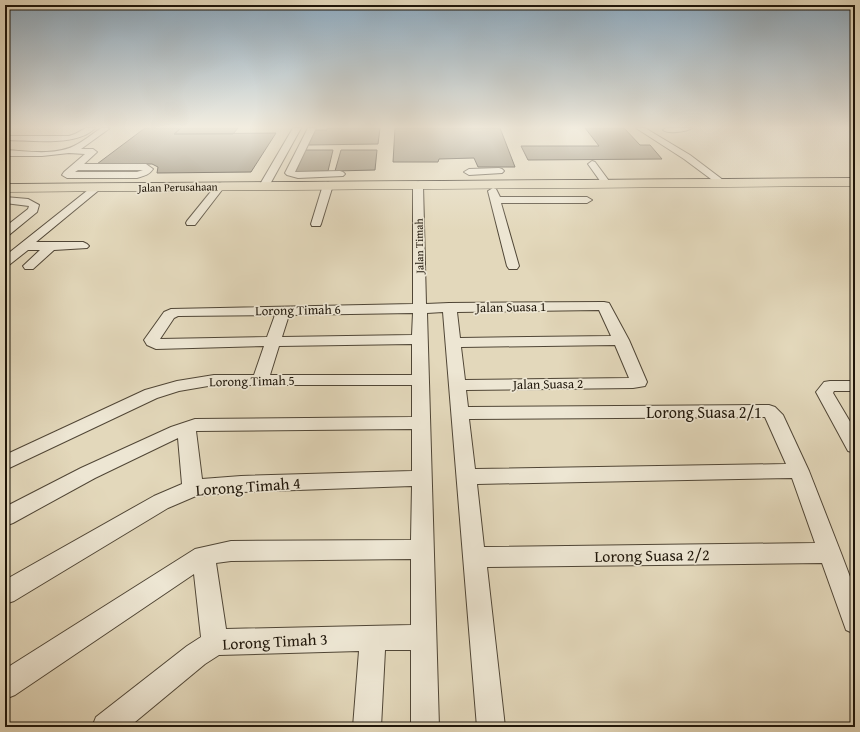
<svg xmlns="http://www.w3.org/2000/svg" width="860" height="732" font-family="'Gentium Book Plus',serif">
  <style>
    .building { fill: #857b66; stroke: #1f160a }
    .lines { fill: none; stroke-linecap: round; stroke-linejoin: round }
    .minor-casing { stroke: #504636; stroke-width: 2 }
    .major-casing { stroke: #1f160a; stroke-width: 1 }
    .minor { fill: #ede6d3; fill-rule: evenodd }
    .major { fill: #e3d8bb; fill-rule: evenodd }
    .labels { text-anchor: middle; dominant-baseline: central; stroke-width: 3.5; stroke-linejoin: round; paint-order: stroke }
    .far-street-label { font-size: 11px; fill: #1f160a; stroke: #ede6d3 }
    .street-label { font-size: 13px; fill: #1f160a; stroke: #ede6d3 }
    .near-street-label { font-size: 16px; fill: #1f160a; stroke: #ede6d3 }
  </style>
  <rect width="100%" height="100%" fill="#e3d8bb"/>
  <filter id="stains"><feTurbulence type="fractalNoise" baseFrequency=".005" numOctaves="4"/><feColorMatrix values="0 0 0 0 .2 0 0 0 0 .09 0 0 0 0 .02 0 0 0 .5 -.17"/></filter>
  <radialGradient id="worn" r=".72"><stop offset=".6" stop-color="#630" stop-opacity="0"/><stop offset="1" stop-color="#630" stop-opacity=".3"/></radialGradient>
  <path class="building" d="M145,128H181L174,134L276,133L251,172L157,173L158,167L152,164H97Z
    M181,128H238L233,134H174Z
    M327,128H380L378,144L308,145L315,130H327Z
    M395,128H500L515,167H478L474,158L439,159L438,162H393Z
    M585,128H624L640,145H650L662,159L528,160L521,146H599Z
    M304,150H333L328,171L294,172Z
    M341,150H377L375,170L335,171Z"/>
  <g class="lines">
    <g class="minor-casing">
      <path id="minor" d="M86,128H95C77,147 30,140 5,140V136H69L75,134Z
        M101,128H110L81,149H93L97,152L84,164H146L153,169C149,175 144,176 137,178H67L62,175L64,172L85,154L69,153L42,156H5V150C26,151 54,156 74,146C84,141 92,134 101,128ZM78,170H143L137,172H75Z
        M293,128H301L269,186L267,188H261L259,186Z
        M308,128H316L295,172L340,171L343,172L345,174L343,176L298,178L287,175L285,173Z
        M636,128H645L690,155L727,183L722,186L719,185L684,159Z
        M666,128H692C686,132 668,134 663,130Z
        M592,161L595,162L609,181L611,183L609,185H603L588,164Z
        M499,168L502,169L504,171L502,173L469,175L464,172L469,169Z
        M328,182L333,185L321,224L320,226H312L311,224L323,185Z
        M418,182L423,185L426,304L449,303L604,302L609,303L629,340L647,382L645,386L633,388L466,390L468,407L769,405L775,407L783,415L809,471L841,553L855,590V634L846,630L822,563L487,567L505,727H477L443,312L427,313L439,727H411V650H385L381,727H353L359,651L219,655L205,664L129,727H92L96,717L187,646L201,637L194,574L15,695L5,699V669L195,549L231,541L411,540L412,486L241,492L196,496L168,508L14,601L5,604V580L154,496L182,484L178,438L95,478L13,523L5,526V507L81,468L171,427L195,419L412,417V385H214L179,391L157,398L5,470V455L145,390L177,381L214,375H254L264,346L156,349L147,345L144,340L164,312L171,309L413,304V185ZM599,310L611,336L460,338L457,312ZM413,313L412,335L282,337L289,315ZM275,315L267,337L160,339L174,318L178,316ZM412,344V375H270L279,346ZM615,345L629,378L465,380L461,347ZM765,417L786,464L475,469L469,419ZM412,429V471L241,476L202,479L196,431ZM792,478L815,543L484,547L477,484ZM411,559V625L226,629L216,563L231,561Z
        M220,183L225,186L195,225H187L186,223L187,221L217,184Z
        M96,185L101,188L99,190L36,242H83L87,244L89,246L87,248L54,250L33,269H25L23,266L40,250H28L9,265L5,266V256L93,186Z
        M493,188L496,189L500,197H587L592,200L587,203H501L519,266L517,269H509L507,266L488,191Z
        M5,197L28,199L39,205L37,212L9,235L5,236V227L28,209L29,206L5,203Z
        M830,381H855V391H834L833,393L855,430V453L848,451L816,392L824,382Z"/>
    </g>
    <g class="major-casing">
      <path id="major" d="M855,178V186L5,192V184Z"/>
    </g>
    <use href="#minor" class="minor"/>
    <use href="#major" class="major"/>
  </g>
  <linearGradient id="sky" x2="0" y2="1"><stop stop-color="#8ba8be"/><stop offset="0.55" stop-color="#f2ede0"/><stop offset="1" stop-color="#f2ede0" stop-opacity="0"/></linearGradient>
  <rect width="860" height="231" fill="url(#sky)"/>
  <g class="labels">
    <g class="far-street-label">
      <text transform="translate(178 187) rotate(-1)">Jalan Perusahaan</text>
      <text transform="translate(419 246) rotate(-91)">Jalan Timah</text>
    </g>
    <g class="street-label">
      <text transform="translate(511 307) rotate(-1)">Jalan Suasa 1</text>
      <text transform="translate(298 310) rotate(-1)">Lorong Timah 6</text>
      <text transform="translate(252 381) rotate(-1)">Lorong Timah 5</text>
      <text transform="translate(548 384) rotate(-1)">Jalan Suasa 2</text>
    </g>
    <g class="near-street-label">
      <text x="704" y="412">Lorong Suasa 2/1</text>
      <text transform="translate(248 486) rotate(-4)">Lorong Timah 4</text>
      <text transform="translate(652 555) rotate(-1)">Lorong Suasa 2/2</text>
      <text transform="translate(275 641) rotate(-3)">Lorong Timah 3</text>
    </g>
  </g>
  <rect width="860" height="732" fill="none" stroke="#e3d8bb" stroke-width="20"/>
  <rect x="6" y="6" width="848" height="720" fill="none" stroke="#1f160a" stroke-width="2"/>
  <rect x="10" y="10" width="840" height="712" fill="none" stroke="#1f160a"/>
  <rect width="100%" height="100%" filter="url(#stains)"/>
  <rect width="100%" height="100%" fill="url(#worn)"/>
</svg>
